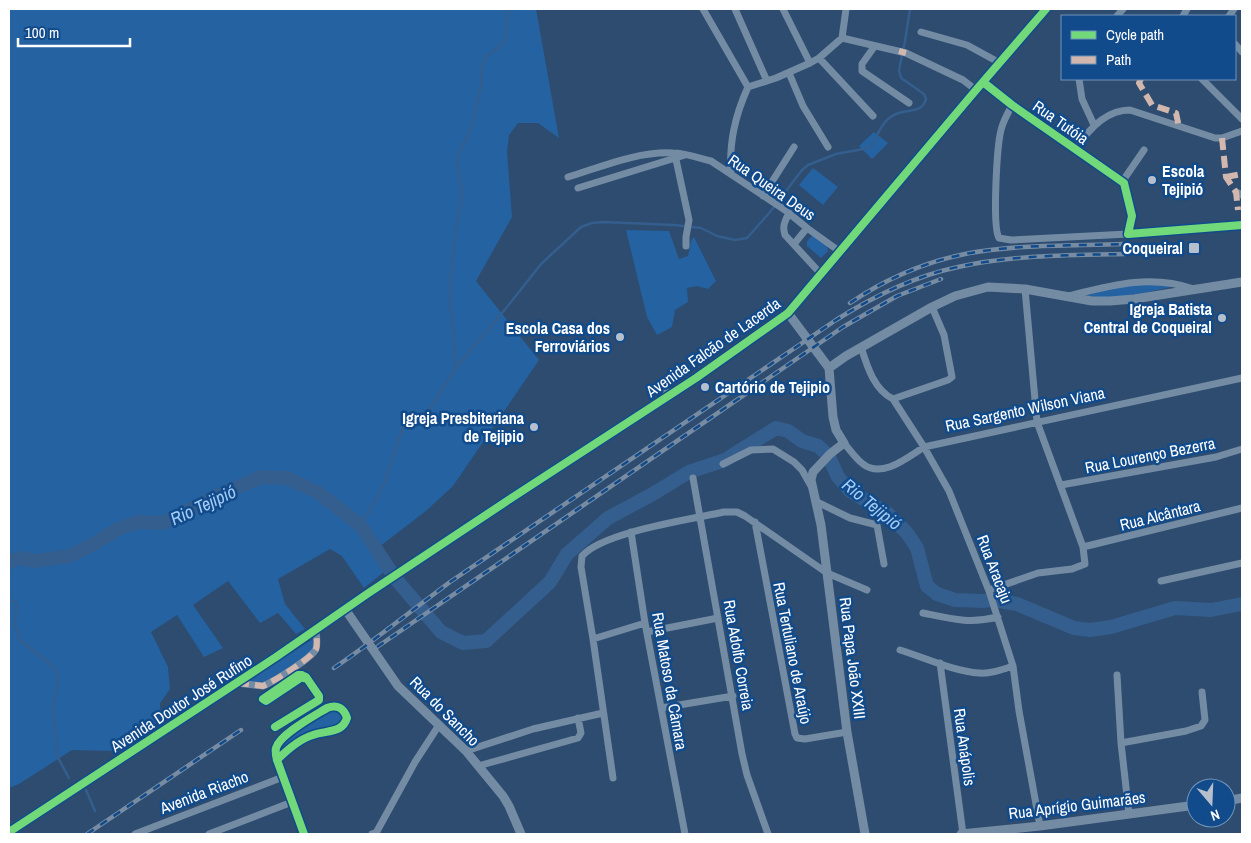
<svg xmlns="http://www.w3.org/2000/svg" width="1251" height="843" font-family="'Archivo Narrow',sans-serif">
  <style>
    .green { fill: #2462a2 }
    .lines { fill: none; stroke-linecap: round; stroke-linejoin: round }
    .stream { stroke: #345e8d; stroke-width: 2.5 }
    .river { stroke: #345e8d; stroke-width: 14 }
    .minor { stroke: #748ba4; stroke-width: 7 }
    .tertiary { stroke: #748ba4; stroke-width: 9 }
    .primary { stroke: #7388a2; stroke-width: 10 }
    .rail-casing { stroke: #778ca3; stroke-width: 4.5 }
    .rail { stroke: #114b8b; stroke-width: 2.5; stroke-dasharray: 8; stroke-linecap: butt }
    .quiet { stroke: #d1b7ad; stroke-width: 6; stroke-dasharray: 12 6; stroke-linecap: butt }
    .cycleway-casing { stroke: #114b8b; stroke-width: 11 }
    .cycleway { stroke: #71d979; stroke-width: 8 }
    .poi-dot { fill: #b6c0cd; stroke: #114b8b; stroke-width: 2 }
    .labels { text-anchor: middle; dominant-baseline: central; stroke-width: 5; stroke-linejoin: round; paint-order: stroke }
    .street-label { font-size: 16px; fill: #fff; stroke: #114b8b }
    .poi-label { font-size: 16px; font-weight: bold; fill: #fff; stroke: #114b8b; text-anchor: end }
    .water-label { font-size: 18px; font-style: italic; fill: #a4cef8; stroke: #114b8b }
  </style>
  <rect width="100%" height="100%" fill="#2d4c6f"/>
  <path class="green" d="M9,9H536L559,138L538,123H518L509,135L507,152L512,217L476,281L539,360L453,486L426,511L379,547L384,572L364,588L342,556L330,549L278,579L285,604L305,629L296,634L278,613L260,623L228,581L193,605L223,648L204,657L177,615L151,632L168,667L170,689L160,703L161,721L113,751L72,750L19,784L9,788Z
    M874,132L888,143L872,159L859,146Z
    M813,168L838,187L823,205L799,185Z
    M626,230L669,231L679,259L688,256L691,241L694,237L716,281L708,289L697,286L687,288L688,302L675,310L672,327L657,335L647,317Z
    M813,235L827,246L828,251L821,258L807,246V241Z
    M1138,283L1177,286C1155,290 1103,304 1084,294Z
    M316,637V646L309,657L263,686L244,682L276,657L293,652Z
    M326,707L341,708L346,723L313,735L276,759V746Z"/>
  <g class="lines">
    <path class="stream" d="M456,368L450,295L453,250L462,195L457,158L472,125L482,82L481,70L486,56C517,38 501,37 509,10L512,9
      M361,526L384,484L404,424L426,415L456,368L507,307L541,264L581,227L592,223L603,222L674,225L701,228L717,236L735,240L747,238L770,212L802,170L808,165L836,154L869,148C879,136 880,121 896,114C907,109 922,114 926,99L924,94L901,78L899,70L905,41L910,9
      M9,599L17,603L15,623L19,639L56,669L58,681L53,706L57,756L69,778
      M86,790L95,811"/>
    <path class="river" d="M9,562L20,558L36,561L69,556L92,545L118,529L138,522L163,523L217,496L261,477L287,478L319,493L361,526L395,578L441,632L463,643L486,641L550,582L567,554L608,518L651,495L689,472L725,460L776,428L788,431L802,441L818,446L828,455L838,477L850,491L887,513L907,533L917,548L927,586L937,594L955,600L983,601L993,600L1017,604L1074,628L1090,630L1111,627L1175,608L1211,610L1242,604"/>
    <path class="minor" d="M703,9L748,87
      M735,9L767,81
      M783,9L810,63
      M1117,16L1123,9
      M1183,16L1187,9
      M1229,16L1234,9
      M921,32L967,45L1000,63
      M842,38L906,53L963,80L976,90
      M1235,44L1242,52
      M874,47L862,64V71L909,103
      M819,58L873,116
      M789,73L803,106L828,147
      M1079,79L1082,99L1094,125
      M1202,79L1242,119
      M1012,105C1008,113 1003,121 1001,130C997,146 992,226 999,238L1011,240L1128,234
      M1076,149C1088,130 1105,110 1130,110L1215,138H1222L1242,131
      M675,155L689,220L686,237V246
      M731,174C729,142 735,116 748,87L776,78L810,63L819,58L842,38L846,9
      M568,177C601,167 638,151 673,153C685,153 699,158 711,161L785,210L807,228L839,251
      M1122,182L1144,150
      M578,188L685,155
      M1236,192L1242,195
      M763,196L794,147
      M789,213C785,221 782,226 785,235L820,273
      M794,244L807,228
      M1068,296C1112,285 1150,274 1194,289
      M861,347C867,366 874,390 893,399L924,447L949,491L989,591L1013,666L1019,711L1040,826
      M663,387L669,395
      M893,399L948,380L952,377L944,335L932,307
      M844,443C850,450 856,459 863,464C882,479 908,457 924,447L1242,378
      M723,464L751,450L773,449L794,462L802,470L811,486
      M693,478L742,754L747,775L768,834
      M1061,485L1216,457L1242,449
      M815,501L850,518L877,525L884,564
      M755,522L795,734L797,738L805,739L847,732
      M631,532L645,623L685,834
      M1083,547L1242,508
      M1161,581L1242,563
      M989,590L1038,573L1072,569L1085,564L1083,547L1037,422L1025,289
      M923,613C952,619 969,624 998,617
      M645,623L593,639L581,567L582,556C602,532 692,519 724,512H737L745,516L827,573L867,590
      M647,632L718,618
      M593,639L613,778
      M900,650C923,657 955,672 979,673C990,674 1001,670 1013,666
      M940,663L963,834
      M1117,675L1121,743L1129,814
      M237,683L263,686C273,682 312,658 316,649C318,643 316,635 316,629
      M661,708L733,696
      M1121,743L1186,731L1201,726L1205,720L1202,692
      M466,751L533,729L603,713
      M277,760C287,750 299,739 313,735C326,730 342,734 347,718C344,708 337,704 327,708C314,716 280,734 276,748C275,752 276,756 277,760L304,834
      M478,766L578,738L581,733L578,718
      M135,834L283,777
      M209,834L292,802
      M372,834L376,833L415,762L439,725"/>
    <path class="tertiary" d="M983,82L1012,105L1124,183L1132,216L1128,234L1242,225
      M788,313L829,368L833,417L836,430L844,443L830,454L813,472L811,480L821,525L847,732L865,834
      M829,368L846,356L932,307L955,296L988,287L1025,289L1092,301H1110L1134,299L1242,282
      M345,609L398,686L466,751L503,796L509,806L521,834
      M1226,801L1242,798
      M961,834L1040,826L1196,805"/>
    <path class="primary" d="M9,832L276,657L367,594L513,497L696,378L788,313L976,90L1046,9"/>
    <g class="rail-casing">
      <path id="rail" d="M850,303C884,280 925,262 965,254C1017,244 1071,246 1124,244
        M377,647L843,327L897,296L941,279
        M334,668C374,641 411,611 450,582L836,320C874,296 915,276 958,267C1012,255 1069,255 1125,254
        M87,834L241,730"/>
    </g>
    <use href="#rail" class="rail"/>
    <path class="quiet" d="M899,51L906,53
      M1141,79L1139,83L1152,105L1176,113L1179,127
      M1222,138L1226,177L1236,192L1238,210
      M1226,177L1242,174
      M237,683L263,686C273,682 312,658 316,649C318,643 316,635 316,629"/>
    <g class="cycleway-casing">
      <path id="cycleway" d="M983,82L1012,105L1124,183L1132,216L1128,234L1242,225
        M275,727L319,700V696L306,677L304,676L302,677L266,701L263,699L298,675H302L304,678
        M277,760C287,750 299,739 313,735C326,730 342,734 347,718C344,708 337,704 327,708C314,716 280,734 276,748C275,752 276,756 277,760L304,834
        M9,832L276,657L367,594L513,497L696,378L788,313L976,90L1046,9"/>
    </g>
    <use href="#cycleway" class="cycleway"/>
  </g>
  <g class="poi-dot">
    <circle cx="1152" cy="180" r="5"/>
    <rect x="1188" y="242" width="12" height="12" rx="2.5"/>
    <circle cx="1222" cy="318" r="5"/>
    <circle cx="620" cy="337" r="5"/>
    <circle cx="705" cy="387" r="5"/>
    <circle cx="534" cy="427" r="5"/>
  </g>
  <g class="labels">
    <g class="street-label">
      <text transform="translate(1061 122) rotate(35)">Rua Tutóia</text>
      <text transform="translate(772 187) rotate(35)">Rua Queira Deus</text>
      <text transform="translate(713 347) rotate(-35)">Avenida Falcão de Lacerda</text>
      <text transform="translate(1025 409) rotate(-12)">Rua Sargento Wilson Viana</text>
      <text transform="translate(1150 455) rotate(-11)">Rua Lourenço Bezerra</text>
      <text transform="translate(1160 515) rotate(-14)">Rua Alcântara</text>
      <text transform="translate(995 569) rotate(69)">Rua Aracaju</text>
      <text transform="translate(793 653) rotate(79)">Rua Tertuliano de Araújo</text>
      <text transform="translate(739 655) rotate(80)">Rua Adolfo Correia</text>
      <text transform="translate(853 658) rotate(83)">Rua Papa João XXIII</text>
      <text transform="translate(670 681) rotate(80)">Rua Matoso da Câmara</text>
      <text transform="translate(181 703) rotate(-33)">Avenida Doutor José Rufino</text>
      <text transform="translate(445 711) rotate(45)">Rua do Sancho</text>
      <text transform="translate(965 747) rotate(82)">Rua Anápolis</text>
      <text transform="translate(204 792) rotate(-21)">Avenida Riacho</text>
      <text transform="translate(1077 805) rotate(-7)">Rua Aprígio Guimarães</text>
    </g>
    <g class="poi-label">
      <text x="1162" y="171" text-anchor="start">Escola<tspan x="1162" dy="18">Tejipió</tspan></text>
      <text x="1183" y="248">Coqueiral</text>
      <text x="1212" y="309">Igreja Batista<tspan x="1212" dy="18">Central de Coqueiral</tspan></text>
      <text x="610" y="328">Escola Casa dos<tspan x="610" dy="18">Ferroviários</tspan></text>
      <text x="715" y="387" text-anchor="start">Cartório de Tejipio</text>
      <text x="524" y="418">Igreja Presbiteriana<tspan x="524" dy="18">de Tejipio</tspan></text>
    </g>
    <g class="water-label">
      <text transform="translate(872 504) rotate(39)">Rio Tejipió</text>
      <text transform="translate(203 505) rotate(-25)">Rio Tejipió</text>
    </g>
  </g>
  <rect width="1251" height="843" fill="none" stroke="#ffffff" stroke-width="20"/>
  <rect x="1061" y="15" width="175" height="65" fill="#114b8b" stroke="#7093b9"/>
  <rect x="1071" y="31" width="25" height="8" fill="#71d979" stroke="#7093b9"/>
  <text x="1106" y="40" font-size="15" fill="#ffffff">Cycle path</text>
  <rect x="1071" y="56" width="25" height="8" fill="#d1b7ad" stroke="#7093b9"/>
  <text x="1106" y="65" font-size="15" fill="#ffffff">Path</text>
  <g transform="translate(1211 803) rotate(161)"><circle r="24" fill="#114b8b" stroke="#7093b9"/>
  <path d="M0-4L9 19L0 12L-9 19Z" fill="#b6c0cd"/>
  <text y="-8" font-size="14" font-weight="bold" text-anchor="middle" fill="#ffffff">N</text>
  </g>
  <path d="M18 38v8h112v-8" fill="none" stroke="#ffffff" stroke-width="2.5"/>
  <text x="25" y="38" font-size="15" fill="#ffffff" stroke="#114b8b" stroke-width="4" paint-order="stroke">100 m</text>
</svg>
